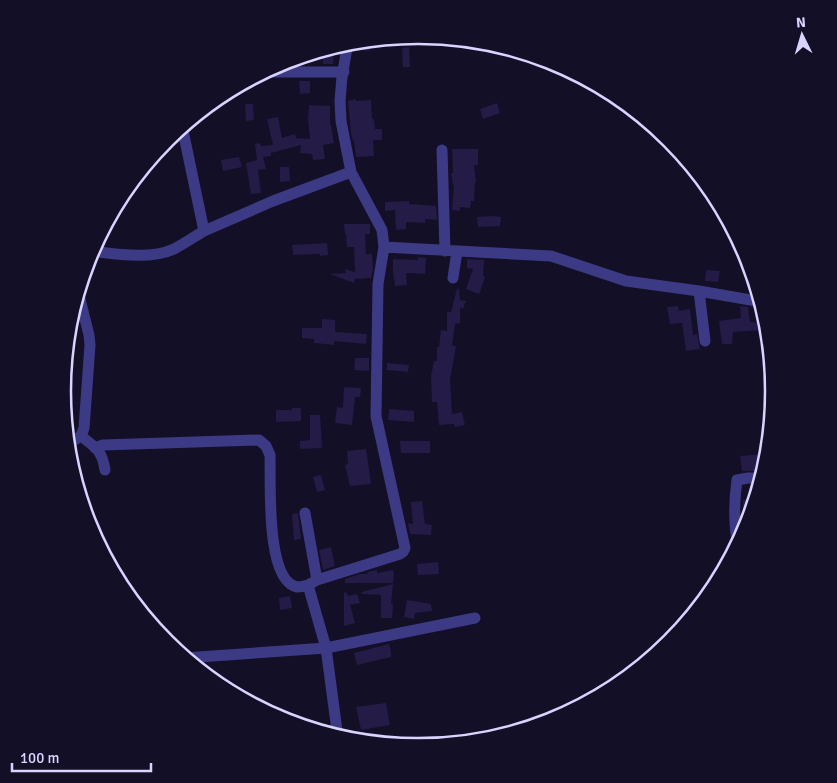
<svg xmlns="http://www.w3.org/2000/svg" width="837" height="783" font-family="Signika,sans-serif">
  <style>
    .building { fill: #241b47 }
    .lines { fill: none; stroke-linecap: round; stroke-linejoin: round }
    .minor { stroke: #3d3a85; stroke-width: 11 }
    .rim { fill: none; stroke: #d9d4ff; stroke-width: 2.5 }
  </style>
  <rect width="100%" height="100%" fill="#130f26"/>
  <path class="building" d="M355,41L371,42L369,51L354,49Z
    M409,47L410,67H403L402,48Z
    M334,52L333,64H323L322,53Z
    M299,81H310V93L300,94Z
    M356,99V101L371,100L372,119H374L375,129H382V140H373L374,156L356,157L354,141H353L351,133L348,101Z
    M497,103L500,113L483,119L480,109Z
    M245,104H253L254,120L246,121Z
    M309,105L330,106V125H331L334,143L323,145L325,159L313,160L312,154L300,153L301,145L271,153V156L263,157L266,169L258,170L261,193L251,194L246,163L257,160L255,144L260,143L261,146L273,145L267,119L278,117L282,138L295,134L296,138L310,139L308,119Z
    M452,149H478V165H474L476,182H475L474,201H471L470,208L460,207V211L452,210L454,185H453L451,173H453Z
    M239,157L242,167L223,171L221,160Z
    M280,167H289L290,181L280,182Z
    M409,201V204L436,206L437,220L425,219V223L406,222V229L396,230L395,210L385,211V202Z
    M494,216L501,217L500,226L478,227L477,217Z
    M344,224H370V234H365L366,254H372L373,269L371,278L355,279L354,283L330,274L346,273L345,269L355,272L354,247H347L346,234H345Z
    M327,243L328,255L320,256V254L293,255L292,245Z
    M418,257L426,258L425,274L406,273L407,285L395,286L393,272V259L418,260Z
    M467,259L484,260L483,276L485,277L479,294L466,289L473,269L467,268Z
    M706,270L720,271L718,282L705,281Z
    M457,289H459L460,300L466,301L463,309L460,308V323L455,324L452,346H456L450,380L451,396L452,414L462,412L465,425L455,427L454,424L439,425L437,402H432L431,376L434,361H437V347H439L441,330L447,331V312H451Z
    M678,306L679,311L690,309L693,335L697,334L700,349L686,351L682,323L670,324L667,307Z
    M740,306L748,307L750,322L763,323L764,318H767L771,353L762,352L763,330L733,332L732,344H722L719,321L741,318Z
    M322,319L335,320V332L367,334L366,344L334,341V345L314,343V339L302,338V328H322Z
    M355,358H369V371L354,370Z
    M387,363L409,365L408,372L387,370Z
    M344,387L361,388L360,397H355L352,425L335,423L337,407L343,408Z
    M292,408H301V421L276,422V410H292Z
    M389,409L414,411V422L388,420Z
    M310,415H320L322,448L300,449V441L310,440Z
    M400,441H430V453H401Z
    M366,449L371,484L350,486L345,465L348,464L347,451Z
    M75,450L79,480L75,481L69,461L68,451Z
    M762,454L764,471H742L740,456Z
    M321,475L325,490L317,492L313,477Z
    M753,499L754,506L745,533L744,532L743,530V500Z
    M422,501L425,524L432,525L431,535L410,534L408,523L413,524L411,502Z
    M298,513L301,539L294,540L292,514Z
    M331,547L335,566L323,570L319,550Z
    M438,562L439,574L418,575L417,564Z
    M377,570V573L393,570L394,575L393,583H345V579L360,574H368L367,572Z
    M393,584L391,604H393L392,618H381V595L362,594V592Z
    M346,592L348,596L357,594L360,603L350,605L355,623L344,626V593Z
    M290,596L292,608L280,610L279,598Z
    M407,600L431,604L432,611L415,613L414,619L404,617Z
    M389,644L391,651V657L357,665L354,653Z
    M386,703L390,725L361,730L356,707Z"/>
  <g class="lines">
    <path class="minor" d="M264,72H344
      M442,150L445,251
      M204,231L273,201L351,172
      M384,247L551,256L626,281L699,291L762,302
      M91,251C116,254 150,260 174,249C184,244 194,237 204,231L182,126
      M453,278L457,251
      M699,291L705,341
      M81,436C96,448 102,450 105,470
      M67,440L76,439L81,436L84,428L90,345L89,335L78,291
      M95,448L103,445L259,440L266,446L270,455C271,481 265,581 297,587C300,587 305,586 308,585
      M305,513L317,580
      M738,546C734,526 734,501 737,480L748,478H763
      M184,658L326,648L475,618
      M338,738L326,648L308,585L317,580L400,554L403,552L405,548L376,416L378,284L384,247L382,230L351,172L341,121L340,101L342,77L348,42"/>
  </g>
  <path d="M0 0H837V783H0ZM71 391a347 347 0 1 1 694 0a347 347 0 1 1-694 0Z" fill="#130f26" fill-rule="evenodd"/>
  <path class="rim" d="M71 391a347 347 0 1 1 694 0a347 347 0 1 1-694 0Z"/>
  <g transform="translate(802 35) rotate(355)" stroke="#130f26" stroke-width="4" paint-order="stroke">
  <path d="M0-4L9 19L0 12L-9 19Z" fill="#d9d4ff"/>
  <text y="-8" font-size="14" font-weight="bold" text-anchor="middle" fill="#d9d4ff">N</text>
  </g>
  <path d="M12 763v8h139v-8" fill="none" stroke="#d9d4ff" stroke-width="2.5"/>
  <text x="20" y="763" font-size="15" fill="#d9d4ff" stroke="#130f26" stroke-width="4" paint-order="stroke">100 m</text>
</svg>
